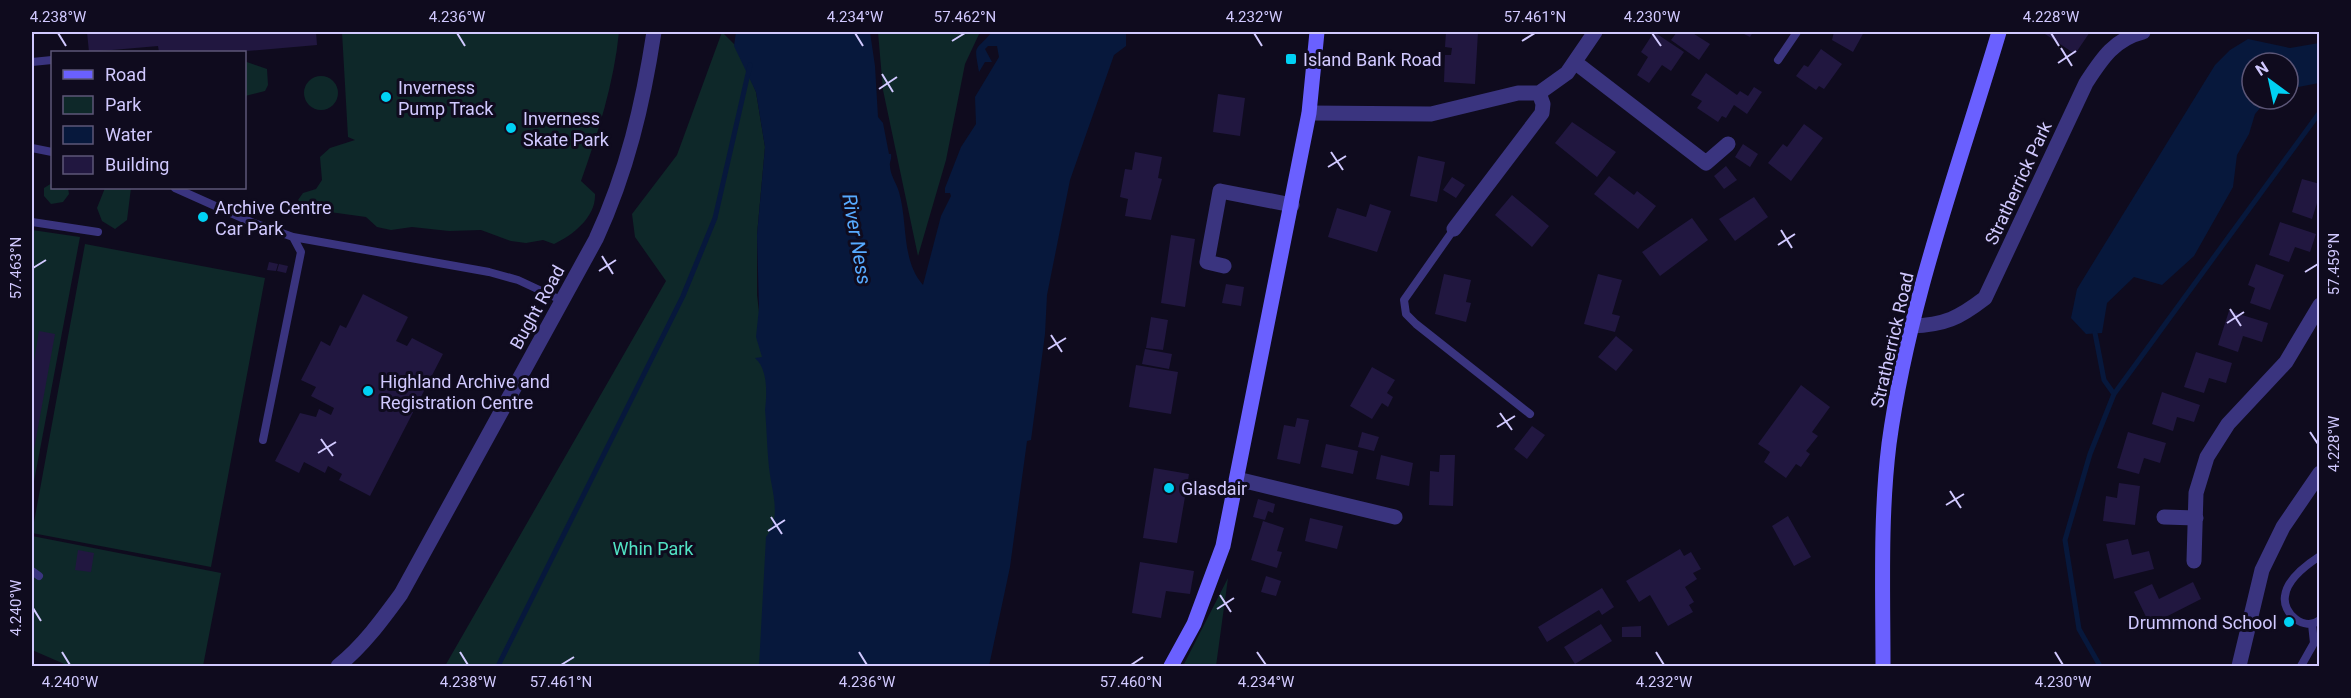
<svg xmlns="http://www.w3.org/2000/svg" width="2351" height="698" font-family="Roboto,sans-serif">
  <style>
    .green { fill: #0e2829 }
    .water { fill: #07183c }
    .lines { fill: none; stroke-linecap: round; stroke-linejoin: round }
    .stream { stroke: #07183c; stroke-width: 5 }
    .building { fill: #211740 }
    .lane { stroke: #3a347f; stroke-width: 8 }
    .street { stroke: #3a347f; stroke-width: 15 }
    .secondary { stroke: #6a60ff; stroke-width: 15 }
    .ticks { fill: none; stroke: #d1c9ff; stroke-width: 2 }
    .poi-dot { fill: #00d1f4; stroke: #0f0b1e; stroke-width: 2 }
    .labels { text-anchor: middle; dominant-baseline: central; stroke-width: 6; stroke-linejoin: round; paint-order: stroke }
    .poi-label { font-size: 18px; fill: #d1c9ff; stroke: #0f0b1e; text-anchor: start }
    .street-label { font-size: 18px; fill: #d1c9ff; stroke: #0f0b1e }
    .park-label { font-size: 18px; fill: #51e2c4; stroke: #0f0b1e }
    .water-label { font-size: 20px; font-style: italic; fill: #57aaff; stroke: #0f0b1e }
    .neatline { fill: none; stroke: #d1c9ff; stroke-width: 2 }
    .ticks-label { font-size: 15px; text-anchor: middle; fill: #d1c9ff }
  </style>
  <rect width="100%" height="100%" fill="#0f0b1e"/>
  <path class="green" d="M342,32H619C614,83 598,133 581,181L595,194C596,217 573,235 554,244L543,240L526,243L511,241L481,230L449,231L412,227L391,230L377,227L366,217L308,209L298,200L303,193L316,189L322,180L320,157L330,148L355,140L348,137Z
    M722,32L737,47L756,92L765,147L757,235V295L768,386L775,491V636L768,666H445L666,281L635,237L632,214L677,155Z
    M878,32H980L965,64L946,160L918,256L883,90Z
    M244,61L267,69L268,85L265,91L245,96Z
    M304 93a17 17 0 1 1 34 0a17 17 0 1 1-34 0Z
    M52,183V188H68L69,194L63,202L51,204L44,196V188Z
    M105,188H131L127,220L115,229L102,221L97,208Z
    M32,230L80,237L32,492Z
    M85,244L265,278L211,567L32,533Z
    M32,536L221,573L203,666H69L32,650Z
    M1228,578L1216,666H1183Z"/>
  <path class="water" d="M736,32H870L875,66L878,117L883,123L889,154H891C892,160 889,162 890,166C890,175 897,184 899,192C908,223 901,260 923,285L941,216L951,196L950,193H945V188L961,147L976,124L975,97L999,57L997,46H988L985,49L992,62H985L979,72C974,43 974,53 992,32H1126V46L1114,55L1070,180L1047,295L1045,334L1031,440L1027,441L1010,567L989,666H759L766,537C781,519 773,495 770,475C767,454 767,431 765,410C767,394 768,369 755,358L762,357L756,337L759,308L757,235L765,147L756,92L734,46Z
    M2248,39L2290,48L2319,43V83L2288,89V63H2252V99H2268L2255,114L2249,134L2237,155L2233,187L2194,256L2162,285L2134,277L2107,303L2102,333L2086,334L2071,318L2077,289L2215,65L2230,50Z"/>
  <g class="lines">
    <path class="stream" d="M2095,333L2104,380L2114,394
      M498,666L683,296L715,218L750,65
      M2100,666L2079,629L2065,540L2090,454L2114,394L2320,112"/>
  </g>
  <path class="building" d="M87,32H316L317,45L235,52H159L158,46L89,52Z
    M1446,32H1478L1475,84L1444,82L1445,55H1451L1452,48L1445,47Z
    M1654,32L1684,52L1671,71L1662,65L1649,83L1637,75L1648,57L1641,52Z
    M1677,32H1691L1710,44L1699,60L1671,40Z
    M1740,32H1753L1750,37Z
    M1834,32H1864L1853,52L1832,40Z
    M2042,32H2090L2075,54Z
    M1821,49L1842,64L1824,89L1819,86L1816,90L1796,76L1804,65L1808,67Z
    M1706,73L1737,95L1740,91L1748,96L1754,87L1762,92L1747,114L1734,105L1726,118L1722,116L1718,122L1697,108L1702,101L1691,95Z
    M1218,94L1245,98L1240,136L1213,132Z
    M1572,122L1616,152L1597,177L1555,143Z
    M1804,124L1823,138L1791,181L1768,163L1783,144L1787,147Z
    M1743,144L1758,154L1750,167L1735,157Z
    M1135,152L1162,157L1158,178L1162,179L1151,220L1125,216L1128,199L1120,197L1125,169L1132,170Z
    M1418,156L1445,162L1437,202L1410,196Z
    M1726,166L1737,180L1724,189L1714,176Z
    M1609,176L1634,195L1637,191L1656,206L1638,229L1594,194Z
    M1452,177L1465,185L1456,198L1443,190Z
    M2302,179L2320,184V203H2317L2312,219L2292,212Z
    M1512,195L1549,226L1532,247L1495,215Z
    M1754,197L1768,217L1735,241L1719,219Z
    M1370,204L1391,211L1377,252L1328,237L1337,208L1366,217Z
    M1692,218L1708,240L1660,276L1642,252Z
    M2280,222L2316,234L2310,252L2295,247L2289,262L2269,255Z
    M1171,235L1195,239L1185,307L1161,303Z
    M269,262L278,264L276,271L267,270Z
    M279,264L288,266L286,273L277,271Z
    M2256,264L2284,275L2270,310L2250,303L2255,288L2248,285Z
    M1444,274L1471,280L1466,302L1471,303L1466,322L1435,314Z
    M1598,274L1622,280L1612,314L1620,316L1615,332L1584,324Z
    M1226,284L1244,287L1241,306L1222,303Z
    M363,294L408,317L396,341L407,346L412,338L443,354L370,496L339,480L342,474L328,466L325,473L304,462L299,473L275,461L300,413L316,417L319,409L331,415L334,408L311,396L316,387L301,380L321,341L330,346L340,325L346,328Z
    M2229,311L2268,323L2262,342L2243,336L2238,352L2218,345Z
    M1151,317L1168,320L1163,350L1146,348Z
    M39,331L55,334L33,455L32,373Z
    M1616,336L1633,350L1616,371L1598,357Z
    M1145,349L1172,354L1169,369L1142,364Z
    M2196,352L2232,363L2226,383L2209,378L2204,393L2184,387Z
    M1136,365L1178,372L1171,414L1129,407Z
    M1372,367L1395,380L1387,393L1393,397L1388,407L1382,403L1372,419L1350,406Z
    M1801,385L1830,407L1812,432L1818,436L1806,451L1810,454L1801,467L1796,464L1786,478L1764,462L1770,452L1758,444Z
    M2162,392L2200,405L2194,422L2177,417L2173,431L2152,424Z
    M1297,418L1309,420L1300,464L1277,459L1284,425L1295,427Z
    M1532,426L1545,435L1527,459L1514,449Z
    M1362,432L1379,437L1374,451L1358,447Z
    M2128,432L2166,443L2160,463L2144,458L2139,474L2117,468Z
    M1326,444L1358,451L1353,474L1321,467Z
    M1381,455L1413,463L1409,486L1376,479Z
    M1440,455H1455L1453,506L1429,505L1430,471L1439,472Z
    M1154,468L1189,474L1177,543L1143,538Z
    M2119,483L2140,486L2135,525L2103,521L2106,496L2117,498Z
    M1258,499L1275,504L1273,513L1268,511L1265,520L1253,517Z
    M1788,516L1811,557L1794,566L1772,526Z
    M1310,518L1343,526L1337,549L1305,541Z
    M1263,521L1284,528L1277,551L1282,552L1277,568L1251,560Z
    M2128,539L2132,555L2149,551L2154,569L2114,579L2106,544Z
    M1680,549L1684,556L1691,552L1701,569L1693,573L1697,579L1685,587L1694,602L1689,605L1693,612L1668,626L1650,595L1639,602L1626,581Z
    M78,550L94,553L91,572L75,570Z
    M1140,562L1194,571L1190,594L1166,591L1161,618L1132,613Z
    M1266,576L1281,581L1276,596L1261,592Z
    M2193,582L2201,599L2150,625L2134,592L2152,584L2159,599Z
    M1602,588L1614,607L1602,615L1599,610L1547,642L1538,627Z
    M1601,624L1612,641L1575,664L1564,647Z
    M1641,626V637H1622V627Z"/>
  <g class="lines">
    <path class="lane" d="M1778,60L1797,32
      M32,62L52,60
      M32,148L52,152
      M175,188L251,222L293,237L301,252L263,440
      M32,222L98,232
      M1454,229L1404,300L1406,314L1416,324L1530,414
      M293,237L489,272L518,280L563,301
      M2320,556C2306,565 2287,579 2285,596C2282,613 2304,632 2320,620
      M32,571L39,576
      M2301,666L2314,643L2312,624"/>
    <path class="street" d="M1576,63L1706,163L1728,144
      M1309,113L1431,114L1518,93H1539L1567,73L1595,32
      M1454,229L1542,113L1543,104L1539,93
      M1224,266L1207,262L1220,191L1292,205
      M1911,326C1945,325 1959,318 1985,298L2086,83C2101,60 2114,39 2143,32
      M1237,479L1395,517
      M2164,517L2196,518
      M2194,561L2196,493L2207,457L2228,424L2286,362L2320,305
      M338,666C363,646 382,620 401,594L596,239C627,172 643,104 654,32
      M2239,666L2262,570L2283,527L2320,473"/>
    <path class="secondary" d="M1171,666L1194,624L1223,546L1309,113L1317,32
      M1883,666C1883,593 1880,517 1889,444C1908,303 1959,167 1999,32"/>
  </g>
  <path class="ticks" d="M58,33L66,46M457,33L465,46M855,33L863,46M1254,33L1262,46M1652,33L1661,46M2051,33L2059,46M952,41L965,33M1522,41L1535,33M2061,48L2072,66M2058,63L2076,51M882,74L893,92M879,89L897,77M1331,152L1343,170M1328,167L1346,156M1781,230L1792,248M1778,245L1795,234M602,256L613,274M33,268L46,260M599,271L616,260M2305,272L2318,264M2230,309L2241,326M2227,323L2244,312M1051,335L1062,352M1048,349L1066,338M1500,413L1512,430M1497,427L1515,416M2310,432L2318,444M321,439L333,456M318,453L336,442M1950,491L1961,508M1946,505L1964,494M771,517L782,534M768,531L785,520M1220,595L1231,612M33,608L41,621M1217,609L1234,598M62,652L70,665M460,652L468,665M859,652L867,665M1257,652L1266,665M1656,652L1664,665M2055,652L2063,665M561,665L574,657M1131,665L1143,657"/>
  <g class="poi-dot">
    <rect x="1285" y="53" width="12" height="12" rx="3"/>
    <circle cx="386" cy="97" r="6"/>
    <circle cx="511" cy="128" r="6"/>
    <circle cx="203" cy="217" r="6"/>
    <circle cx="368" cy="391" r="6"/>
    <circle cx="1169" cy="488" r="6"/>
    <circle cx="2289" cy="622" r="6"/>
  </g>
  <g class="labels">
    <g class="poi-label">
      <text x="1303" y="59">Island Bank Road</text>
      <text x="398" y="87">Inverness<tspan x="398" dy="21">Pump Track</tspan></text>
      <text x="523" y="118">Inverness<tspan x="523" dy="21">Skate Park</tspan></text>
      <text x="215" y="207">Archive Centre<tspan x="215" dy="21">Car Park</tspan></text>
      <text x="380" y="381">Highland Archive and<tspan x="380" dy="21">Registration Centre</tspan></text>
      <text x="1181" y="488">Glasdair</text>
      <text x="2277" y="622" text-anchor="end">Drummond School</text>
    </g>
    <g class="street-label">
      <text transform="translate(2018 183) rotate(-65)">Stratherrick Park</text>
      <text transform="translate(537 307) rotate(-61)">Bught Road</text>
      <text transform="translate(1892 340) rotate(-77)">Stratherrick Road</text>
    </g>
    <g class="park-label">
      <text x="653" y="548">Whin Park</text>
    </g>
    <g class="water-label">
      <text transform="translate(857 239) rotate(80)">River Ness</text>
    </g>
  </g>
  <rect width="2351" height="698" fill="none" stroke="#0f0b1e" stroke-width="66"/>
  <rect x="51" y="51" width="195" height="138" fill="#0f0b1e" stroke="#5d5778" stroke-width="1.5"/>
  <rect x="63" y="70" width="30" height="9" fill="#6a60ff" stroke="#5d5778" stroke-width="1.5"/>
  <text x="105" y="81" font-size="18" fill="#d1c9ff">Road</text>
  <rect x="63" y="96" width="30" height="18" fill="#0e2829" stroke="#5d5778" stroke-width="1.5"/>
  <text x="105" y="111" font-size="18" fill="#d1c9ff">Park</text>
  <rect x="63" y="126" width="30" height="18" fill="#07183c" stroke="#5d5778" stroke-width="1.5"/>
  <text x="105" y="141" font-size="18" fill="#d1c9ff">Water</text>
  <rect x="63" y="156" width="30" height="18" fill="#211740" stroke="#5d5778" stroke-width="1.5"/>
  <text x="105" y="171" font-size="18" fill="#d1c9ff">Building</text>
  <g transform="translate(2270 81) rotate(327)"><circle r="28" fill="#0f0b1e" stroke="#5d5778" stroke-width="1.5"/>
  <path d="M0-4.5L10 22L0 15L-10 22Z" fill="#00d1f4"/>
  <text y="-9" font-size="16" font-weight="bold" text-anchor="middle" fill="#d1c9ff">N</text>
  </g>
  <rect x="33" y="33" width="2285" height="632" class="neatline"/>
  <g class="ticks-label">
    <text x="58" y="22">4.238°W</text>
    <text x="457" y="22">4.236°W</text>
    <text x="855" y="22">4.234°W</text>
    <text x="965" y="22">57.462°N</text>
    <text x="1254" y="22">4.232°W</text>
    <text x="1535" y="22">57.461°N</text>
    <text x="1652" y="22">4.230°W</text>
    <text x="2051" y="22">4.228°W</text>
    <text transform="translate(2334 264) rotate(-90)" y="5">57.459°N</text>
    <text transform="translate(16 268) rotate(-90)" y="5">57.463°N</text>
    <text transform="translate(2334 444) rotate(-90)" y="5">4.228°W</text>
    <text transform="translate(16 608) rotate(-90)" y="5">4.240°W</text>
    <text x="70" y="687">4.240°W</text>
    <text x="468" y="687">4.238°W</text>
    <text x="561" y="687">57.461°N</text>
    <text x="867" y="687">4.236°W</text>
    <text x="1131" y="687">57.460°N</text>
    <text x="1266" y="687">4.234°W</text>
    <text x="1664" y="687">4.232°W</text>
    <text x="2063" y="687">4.230°W</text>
  </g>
</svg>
